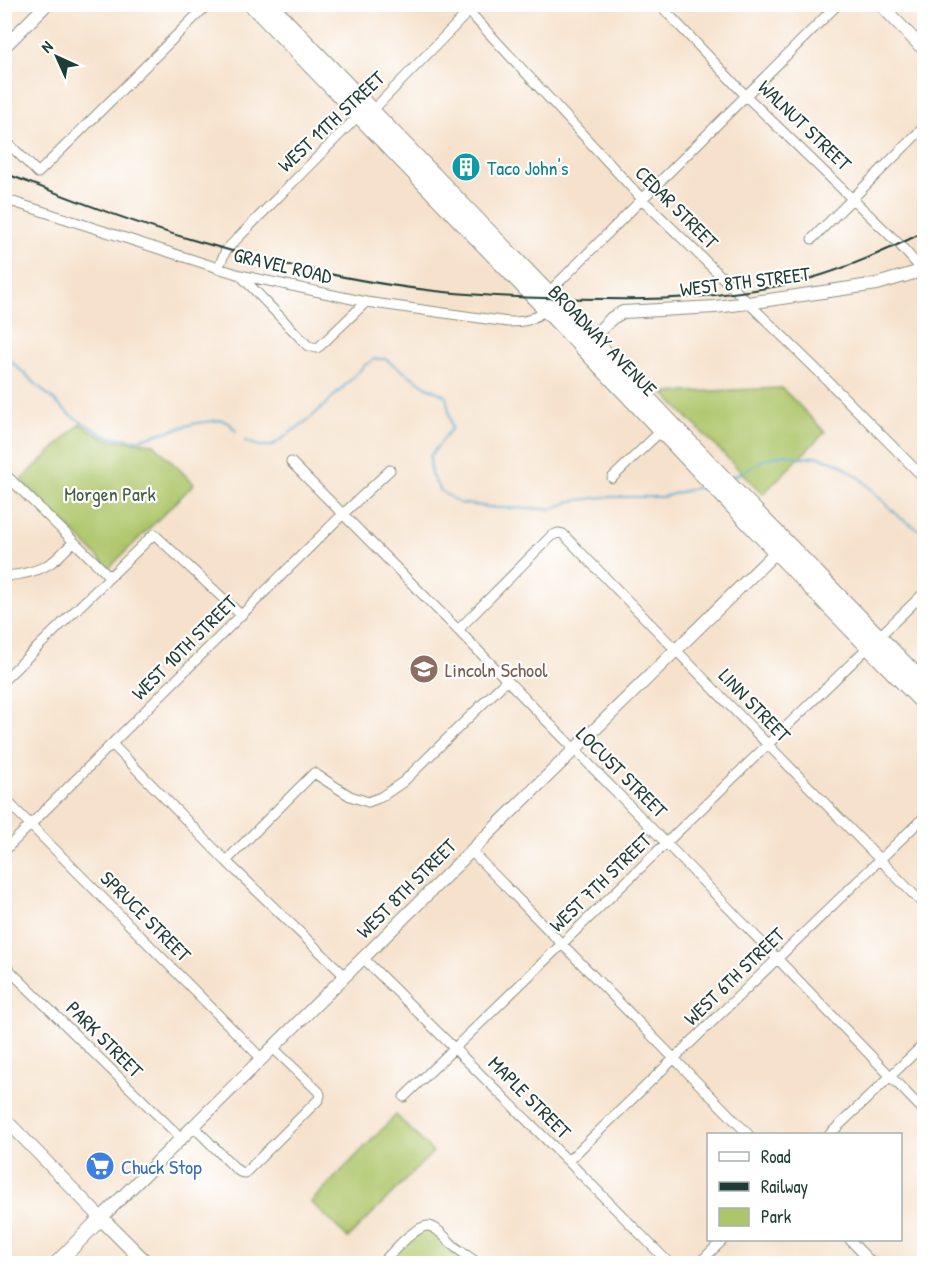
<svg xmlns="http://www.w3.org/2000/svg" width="929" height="1268" font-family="'Patrick Hand',sans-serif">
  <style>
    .green { fill: #aec66b; stroke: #668250; stroke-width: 1.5 }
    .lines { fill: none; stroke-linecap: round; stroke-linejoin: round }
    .stream { stroke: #51abcf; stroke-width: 2 }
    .minor-casing { stroke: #8a9080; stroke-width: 11 }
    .tertiary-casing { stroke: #8a9080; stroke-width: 14 }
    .secondary-casing { stroke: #8a9080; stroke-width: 16 }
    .trunk-casing { stroke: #8a9080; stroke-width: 17 }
    .minor { stroke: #fff; stroke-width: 9 }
    .tertiary { stroke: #fff; stroke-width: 12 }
    .secondary { stroke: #fff; stroke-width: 14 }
    .trunk { stroke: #fff; stroke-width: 15 }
    .rail { stroke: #1f3d34; stroke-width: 2 }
    .labels { text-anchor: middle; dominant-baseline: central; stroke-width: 4.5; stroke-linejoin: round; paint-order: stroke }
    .street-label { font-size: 20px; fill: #1f3d34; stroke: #fff }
    .culture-label { font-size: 20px; fill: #0d838f; stroke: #fff; text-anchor: start }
    .park-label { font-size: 20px; fill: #435f42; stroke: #fff }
    .education-label { font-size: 20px; fill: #785e54; stroke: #fff; text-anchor: start }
    .shop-label { font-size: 20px; fill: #366cbe; stroke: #fff; text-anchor: start }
  </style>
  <rect width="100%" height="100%" fill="#fff"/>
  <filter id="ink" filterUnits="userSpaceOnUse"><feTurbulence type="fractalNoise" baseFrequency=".0167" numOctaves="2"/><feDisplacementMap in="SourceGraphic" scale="12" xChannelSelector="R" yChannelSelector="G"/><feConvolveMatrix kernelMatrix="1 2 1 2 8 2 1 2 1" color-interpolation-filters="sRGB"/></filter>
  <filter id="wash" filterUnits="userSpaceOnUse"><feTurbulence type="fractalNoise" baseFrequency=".008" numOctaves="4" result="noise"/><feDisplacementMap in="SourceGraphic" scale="24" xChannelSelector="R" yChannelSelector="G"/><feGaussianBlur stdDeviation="1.35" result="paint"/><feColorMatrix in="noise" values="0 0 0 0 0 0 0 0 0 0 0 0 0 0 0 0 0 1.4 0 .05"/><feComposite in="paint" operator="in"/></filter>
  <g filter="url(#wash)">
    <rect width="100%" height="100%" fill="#f6e2cc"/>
    <path class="green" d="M782,388L825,432L763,494L663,393Z
      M80,424L105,439L154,444L194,484L109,568L21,480Z
      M396,1115L433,1152L348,1238L311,1202Z
      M421,1227L435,1229L481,1264H381Z"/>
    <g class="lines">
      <path class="stream" d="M4,355L70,415L106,436L137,440L197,423L221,420L229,423L236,431
        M245,441L259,446H272L308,420L326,404L365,365L375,359H385L427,387L446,396L452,428L430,456L431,475L441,491L459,503L497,508L553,509L571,501L603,497H662L703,486
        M731,477L739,474L765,459L785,454L802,458L816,456L838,463L859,477L899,517L924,533"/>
    </g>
  </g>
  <g filter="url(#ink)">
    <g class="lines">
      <g class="minor-casing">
        <path id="minor" d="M462,4L643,200L814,367L924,478
          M659,4L747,97L900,245L922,270
          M4,139L38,173L208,4
          M4,199L240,275L366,302L508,322C529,322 533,319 550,307
          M812,239L924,127
          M218,269L226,250L358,116L372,111L476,4
          M240,275L308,346L317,348L320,346L366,302
          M548,293L838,4
          M291,462L458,630L666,843L924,1111
          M4,473L109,576
          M612,478L665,427
          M4,576C21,575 38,572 52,562C60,557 66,548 74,542
          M458,630L551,536L558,533L563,534L924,905
          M4,680L154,534L241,615
          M112,744L226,861L345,976
          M4,798L262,1059
          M4,851L343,514L390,470
          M471,851L748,1134
          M226,861L314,773L350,796L368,802L381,797L403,782L507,680
          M363,958L568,1161L670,1264
          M4,965L181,1138
          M404,1097L924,593
          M193,1126L236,1169L240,1172L245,1173L319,1099L320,1095L319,1092L273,1048
          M830,1134L924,1044
          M568,1161L924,817
          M850,1240L873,1264
          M381,1264C391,1254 416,1224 429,1226C439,1228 448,1241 455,1247C463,1253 471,1258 479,1264
          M698,1264L723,1240"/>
      </g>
      <g class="tertiary-casing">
        <path id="tertiary" d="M880,4L924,50
          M4,47L47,4
          M585,345L612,318L623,312L715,307L748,303L877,284L924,270
          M4,1118L101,1218L471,851L781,547"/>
      </g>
      <g class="secondary-casing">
        <path id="secondary" d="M56,1264L101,1218L147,1264"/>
      </g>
      <g class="trunk-casing">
        <path id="trunk" d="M251,4L582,347L776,552L924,704
          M269,4L548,293L734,489L924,683"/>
      </g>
      <use href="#minor" class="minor"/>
      <use href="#tertiary" class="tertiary"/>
      <use href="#secondary" class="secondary"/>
      <use href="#trunk" class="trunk"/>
      <path class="rail" d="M4,173C67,197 129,222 193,240C272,263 354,282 435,291C492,297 549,299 607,299C671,300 737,296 801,281C844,270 884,252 924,232"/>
    </g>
  </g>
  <defs>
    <g id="building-disc" transform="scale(1.5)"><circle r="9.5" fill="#0f9aa8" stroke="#fff"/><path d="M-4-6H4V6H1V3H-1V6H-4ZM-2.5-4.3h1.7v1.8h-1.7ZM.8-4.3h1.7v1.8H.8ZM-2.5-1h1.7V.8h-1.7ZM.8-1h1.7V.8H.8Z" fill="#fff"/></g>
    <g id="school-disc" transform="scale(1.5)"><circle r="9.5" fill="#8d6e63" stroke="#fff"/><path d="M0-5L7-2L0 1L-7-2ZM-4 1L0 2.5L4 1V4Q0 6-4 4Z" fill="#fff"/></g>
    <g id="supermarket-disc" transform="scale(1.5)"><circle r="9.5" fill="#3f7fe0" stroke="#fff"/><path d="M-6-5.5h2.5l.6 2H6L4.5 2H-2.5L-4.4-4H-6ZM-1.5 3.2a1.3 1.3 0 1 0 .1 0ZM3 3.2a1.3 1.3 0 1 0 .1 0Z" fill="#fff"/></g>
  </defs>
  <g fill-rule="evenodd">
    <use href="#building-disc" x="466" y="167"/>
    <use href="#school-disc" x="424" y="669"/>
    <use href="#supermarket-disc" x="100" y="1166"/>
  </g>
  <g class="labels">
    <g class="street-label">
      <text transform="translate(331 121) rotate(-43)">WEST 11TH STREET</text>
      <text transform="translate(805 125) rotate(44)">WALNUT STREET</text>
      <text transform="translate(677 207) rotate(45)">CEDAR STREET</text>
      <text transform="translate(283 265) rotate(13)">GRAVEL ROAD</text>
      <text transform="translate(745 281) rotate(-7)">WEST 8TH STREET</text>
      <text transform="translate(603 340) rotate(46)">BROADWAY AVENUE</text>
      <text transform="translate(184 647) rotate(-45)">WEST 10TH STREET</text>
      <text transform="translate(755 705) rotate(46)">LINN STREET</text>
      <text transform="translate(622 772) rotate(45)">LOCUST STREET</text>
      <text transform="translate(600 882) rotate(-44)">WEST 7TH STREET</text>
      <text transform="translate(406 888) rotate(-45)">WEST 8TH STREET</text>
      <text transform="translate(146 916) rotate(45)">SPRUCE STREET</text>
      <text transform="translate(734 976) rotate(-44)">WEST 6TH STREET</text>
      <text transform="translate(105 1039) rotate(45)">PARK STREET</text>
      <text transform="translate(530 1097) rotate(45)">MAPLE STREET</text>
    </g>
    <g class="culture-label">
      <text x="487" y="167">Taco John's</text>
    </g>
    <g class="park-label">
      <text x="110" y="493">Morgen Park</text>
    </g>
    <g class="education-label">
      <text x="445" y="669">Lincoln School</text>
    </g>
    <g class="shop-label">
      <text x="121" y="1166">Chuck Stop</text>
    </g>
  </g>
  <rect width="929" height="1268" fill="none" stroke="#fff" stroke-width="24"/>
  <rect x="707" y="1133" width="195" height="108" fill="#ffffff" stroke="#a5b1ae" stroke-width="1.5"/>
  <rect x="719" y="1152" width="30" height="9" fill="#ffffff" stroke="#a5b1ae" stroke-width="1.5"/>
  <text x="761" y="1163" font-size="18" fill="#1f3d34">Road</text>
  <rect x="719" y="1182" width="30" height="9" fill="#1f3d34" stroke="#a5b1ae" stroke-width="1.5"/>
  <text x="761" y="1193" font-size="18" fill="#1f3d34">Railway</text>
  <rect x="719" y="1208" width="30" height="18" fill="#aec66b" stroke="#a5b1ae" stroke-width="1.5"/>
  <text x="761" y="1223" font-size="18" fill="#1f3d34">Park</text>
  <g transform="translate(57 57) rotate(315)" stroke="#ffffff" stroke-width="4.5" paint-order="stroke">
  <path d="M0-4.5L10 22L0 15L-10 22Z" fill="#1f3d34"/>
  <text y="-9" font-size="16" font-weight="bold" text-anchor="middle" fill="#1f3d34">N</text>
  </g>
</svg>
